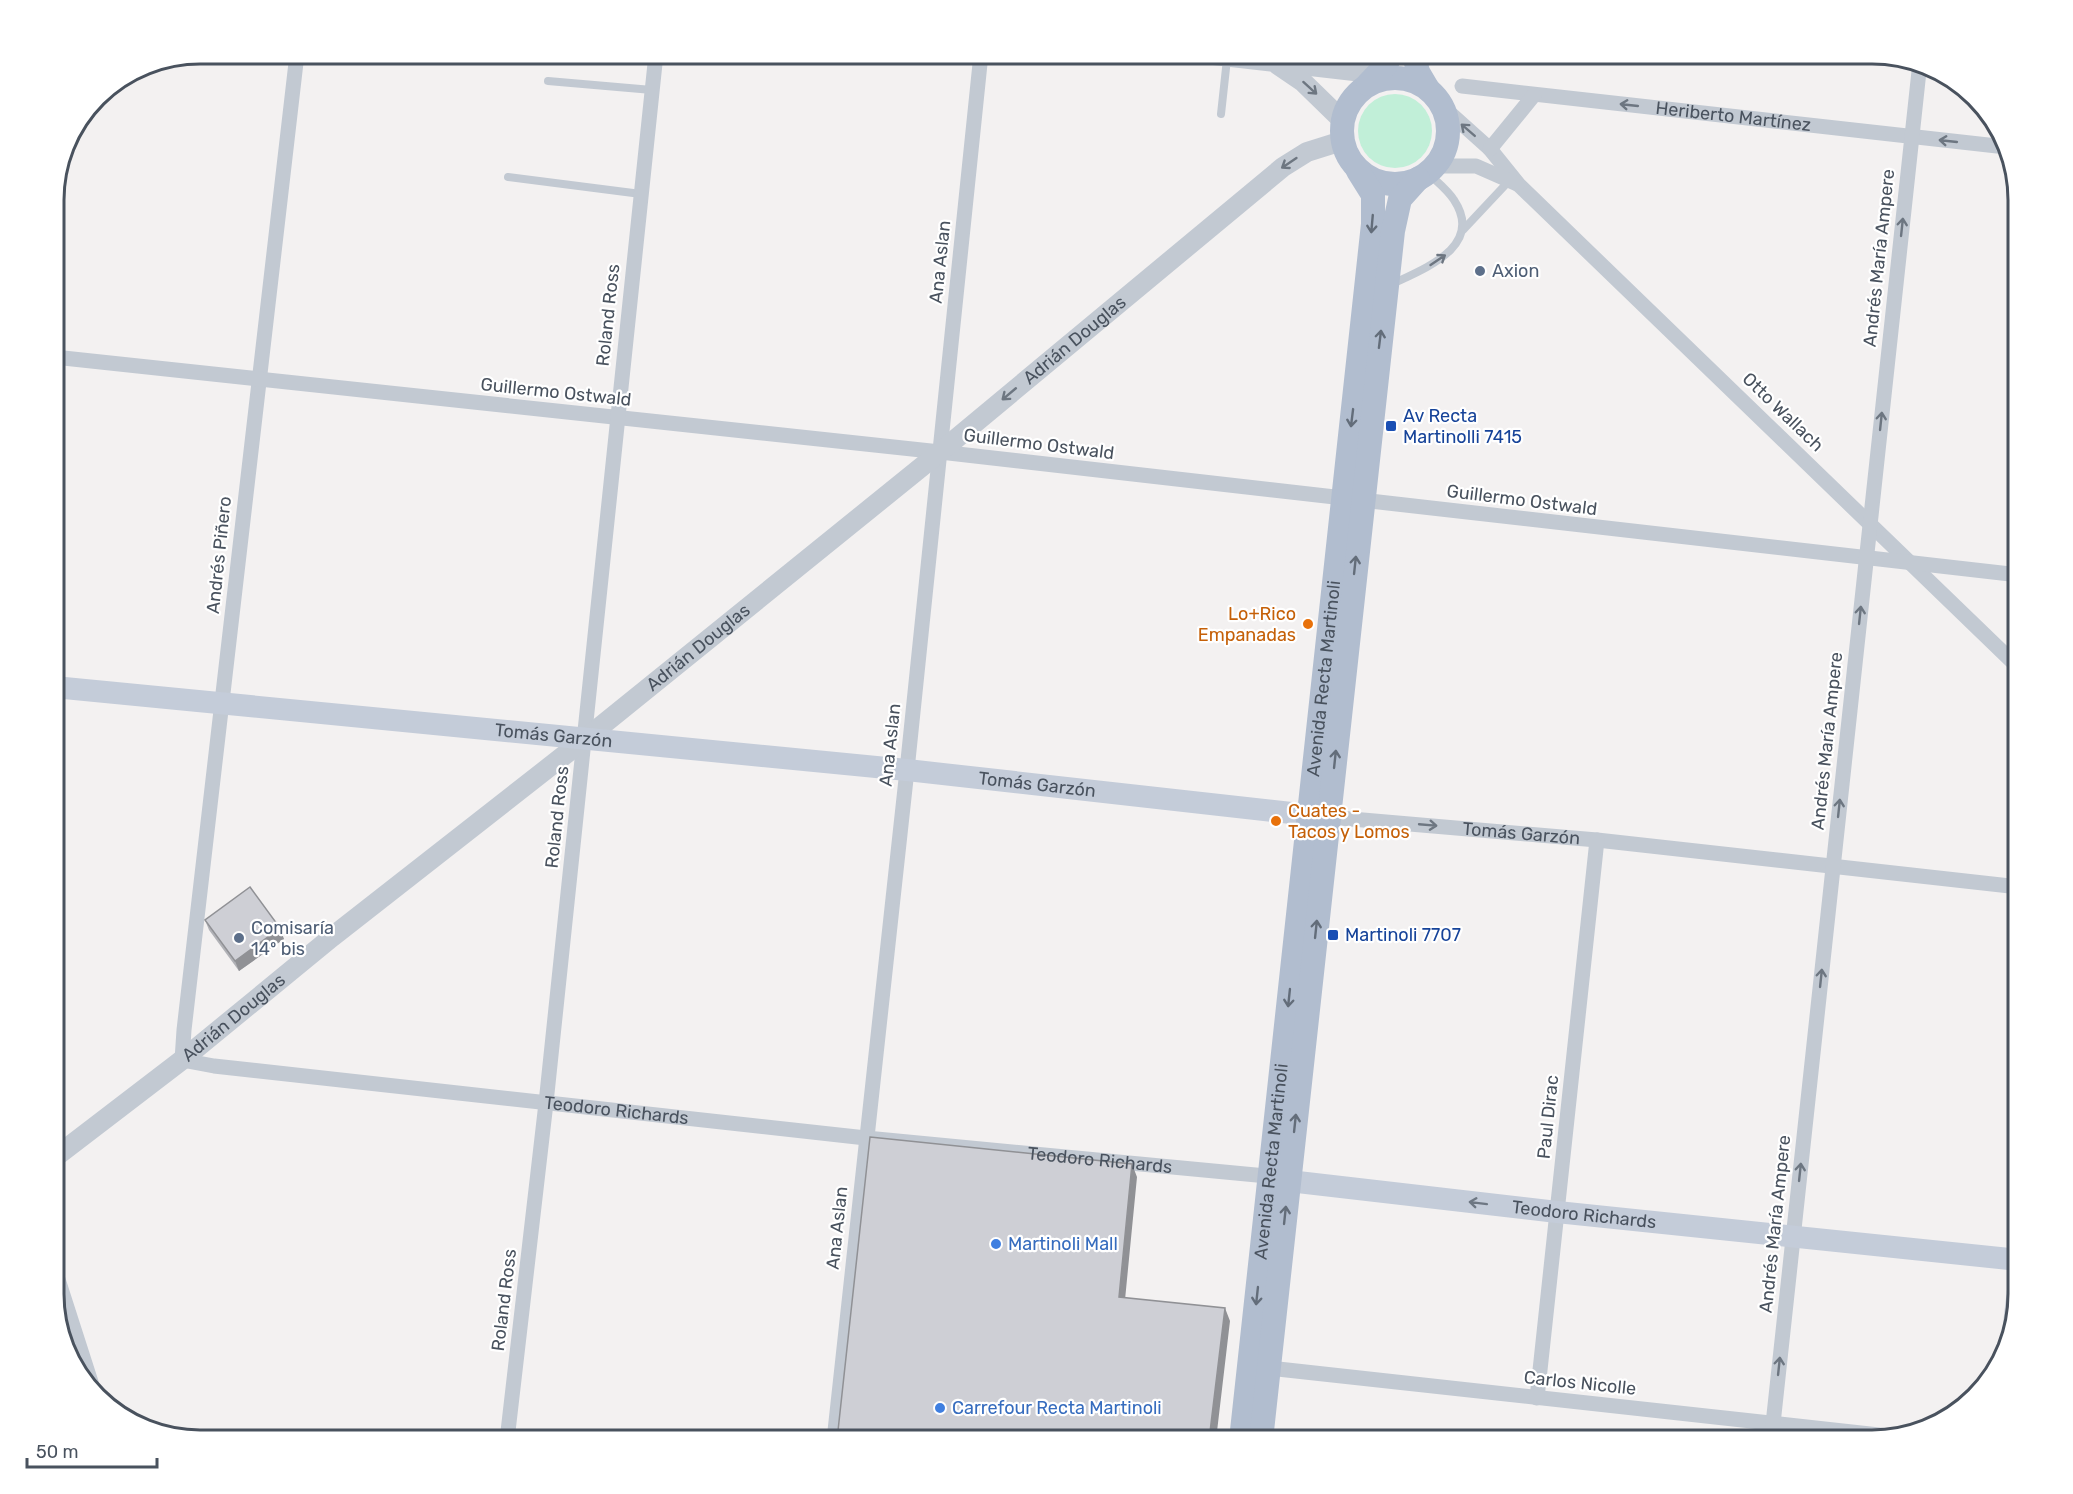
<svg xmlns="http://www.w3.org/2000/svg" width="2073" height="1494" font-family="Rubik,sans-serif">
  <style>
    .green { fill: #c1efd8 }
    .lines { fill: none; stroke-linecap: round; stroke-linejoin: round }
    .service { stroke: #c2c9d2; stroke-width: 8 }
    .minor { stroke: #c2c9d2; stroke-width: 15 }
    .tertiary { stroke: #c2c9d2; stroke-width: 20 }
    .secondary { stroke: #c4ccd9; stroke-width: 22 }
    .primary { stroke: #b1bdcf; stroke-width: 24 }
    .wall { fill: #b1b2b7 }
    .shaded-wall { fill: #909195 }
    .building { fill: #cecfd5; stroke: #909195; stroke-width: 1.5 }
    .oneway { stroke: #6d7681 }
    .oneway2 { stroke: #636d7a }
    .oneway3 { stroke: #6e7783 }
    .service-dot { fill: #5c6f8a; stroke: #fff; stroke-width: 2 }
    .transit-dot { fill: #1a4fb4; stroke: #fff; stroke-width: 2 }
    .food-dot { fill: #e8710a; stroke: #fff; stroke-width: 2 }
    .shop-dot { fill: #3f7fe0; stroke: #fff; stroke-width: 2 }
    .labels { text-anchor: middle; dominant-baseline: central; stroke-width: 4.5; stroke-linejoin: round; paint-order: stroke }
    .street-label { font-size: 18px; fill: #49525e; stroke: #fff }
    .service-label { font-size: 18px; fill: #4e5e75; stroke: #fff; text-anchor: start }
    .transit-label { font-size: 18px; fill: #164399; stroke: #fff; text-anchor: start }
    .food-label { font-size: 18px; fill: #c56008; stroke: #fff; text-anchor: end }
    .shop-label { font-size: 18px; fill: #366cbe; stroke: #fff; text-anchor: start }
    .rim { fill: none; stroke: #49525e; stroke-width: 3 }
  </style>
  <rect width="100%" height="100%" fill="#f3f1f1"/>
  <path class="green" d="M1358 131a37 37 0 1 1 74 0a37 37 0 1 1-74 0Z"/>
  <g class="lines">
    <path class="service" d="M548,81L652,90
      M1221,114L1227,59
      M508,177L641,194
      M1463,230L1509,181
      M1390,285C1423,269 1485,247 1454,200C1448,190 1436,181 1428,173"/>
    <g class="minor">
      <path id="s1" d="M297,54L184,1030L182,1060L214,1066L866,1138L1277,1177"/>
      <path id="s2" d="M1462,86L2006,147"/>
      <path d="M1442,106L1490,149L1519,185L2019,668"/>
      <path d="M1490,149L1534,95"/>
      <path d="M1436,166H1476L1517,184"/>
      <path d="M54,357L940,452L2019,575"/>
      <path id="s3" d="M1328,817L1597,840L2019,887"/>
      <path d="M2008,1346L2019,1251"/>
      <path d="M1269,1368L1888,1436"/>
      <path d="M1537,1398L1597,840"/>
      <path d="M1773,1424L1920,62"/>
      <path d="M507,1440L546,1103L656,54"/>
      <path d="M834,1440L907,770L981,54"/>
    </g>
    <g class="tertiary">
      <path d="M1205,54L1354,71L1387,78"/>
      <path d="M1278,65L1303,82L1342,120"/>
      <path id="s4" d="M54,1158L182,1060L332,937L585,739L940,452L1283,167L1307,152L1342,141"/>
      <path d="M54,1275L89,1384"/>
    </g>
    <g class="secondary">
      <path id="s5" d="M54,687L907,770L1327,817"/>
      <path id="s6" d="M1289,1181L1557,1212L2019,1260"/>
    </g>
    <g class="primary">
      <path d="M1414,54L1418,72L1428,89"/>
      <circle cx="1395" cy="131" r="53"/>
      <path d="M1368,84L1386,65L1391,54"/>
      <path id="s7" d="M1241,1440L1373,224V195L1358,171"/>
      <path d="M1261,1440L1393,231L1400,199L1418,179"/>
    </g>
  </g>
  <path class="wall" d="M205,920L284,939L239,971L209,930Z"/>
  <path class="shaded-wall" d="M280,928L284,939L239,971L235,961Z
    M1132,1164L1137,1177L1124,1310L1119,1297Z
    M1225,1308L1230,1321L1216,1440H1209Z"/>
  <path class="building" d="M250,887L280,928L235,961L205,920Z
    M870,1137L1132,1164L1119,1297L1225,1308L1209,1440H837Z"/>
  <defs><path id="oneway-shaft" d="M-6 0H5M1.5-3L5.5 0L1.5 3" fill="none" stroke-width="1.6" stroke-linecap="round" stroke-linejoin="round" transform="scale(1.5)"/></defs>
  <g class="oneway">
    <use href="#oneway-shaft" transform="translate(1310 88) rotate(42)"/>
    <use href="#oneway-shaft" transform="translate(1629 105) rotate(-174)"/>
    <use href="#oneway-shaft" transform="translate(1468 130) rotate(-139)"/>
    <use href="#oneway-shaft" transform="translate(1948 141) rotate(-174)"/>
    <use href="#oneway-shaft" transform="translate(1289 163) rotate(146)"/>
    <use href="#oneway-shaft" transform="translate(1902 227) rotate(-84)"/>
    <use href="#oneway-shaft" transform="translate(1438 260) rotate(-34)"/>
    <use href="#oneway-shaft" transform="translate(1009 394) rotate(140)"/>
    <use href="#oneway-shaft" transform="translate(1881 421) rotate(-84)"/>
    <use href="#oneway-shaft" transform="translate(1860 615) rotate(-84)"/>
    <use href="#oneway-shaft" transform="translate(1839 808) rotate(-84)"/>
    <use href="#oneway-shaft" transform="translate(1428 825) rotate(5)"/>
    <use href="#oneway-shaft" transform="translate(1821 978) rotate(-84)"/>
    <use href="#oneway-shaft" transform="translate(1800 1172) rotate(-84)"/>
    <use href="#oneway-shaft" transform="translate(1779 1366) rotate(-84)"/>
  </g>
  <g class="oneway2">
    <use href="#oneway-shaft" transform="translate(1372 224) rotate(95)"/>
    <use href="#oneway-shaft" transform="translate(1380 339) rotate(-83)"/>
    <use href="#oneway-shaft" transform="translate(1352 418) rotate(97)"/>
    <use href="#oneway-shaft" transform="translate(1355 565) rotate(-84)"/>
    <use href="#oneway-shaft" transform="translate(1335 759) rotate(-84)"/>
    <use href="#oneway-shaft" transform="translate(1316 929) rotate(-84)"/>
    <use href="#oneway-shaft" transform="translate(1289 998) rotate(96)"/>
    <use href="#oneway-shaft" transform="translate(1295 1123) rotate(-84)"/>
    <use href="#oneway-shaft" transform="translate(1285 1215) rotate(-84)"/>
    <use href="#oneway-shaft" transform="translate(1257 1296) rotate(96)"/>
  </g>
  <use class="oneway3" href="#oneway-shaft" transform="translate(1478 1203) rotate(-173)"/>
  <g class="service-dot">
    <circle cx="1480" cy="271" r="6"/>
    <circle cx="239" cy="938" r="6"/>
  </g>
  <g class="transit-dot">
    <rect x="1385" y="420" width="12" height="12" rx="3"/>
    <rect x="1327" y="929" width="12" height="12" rx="3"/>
  </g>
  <g class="food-dot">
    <circle cx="1308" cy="624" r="6"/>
    <circle cx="1276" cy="821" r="6"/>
  </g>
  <g class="shop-dot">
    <circle cx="996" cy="1244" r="6"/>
    <circle cx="940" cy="1408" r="6"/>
  </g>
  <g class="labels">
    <g class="street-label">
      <text stroke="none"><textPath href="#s2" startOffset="273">Heriberto Martínez</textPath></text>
      <text transform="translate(1879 258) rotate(-84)">Andrés María Ampere</text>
      <text transform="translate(940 262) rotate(-84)">Ana Aslan</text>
      <text transform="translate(608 315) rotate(-84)">Roland Ross</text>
      <text stroke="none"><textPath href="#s4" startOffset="1308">Adrián Douglas</textPath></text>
      <text transform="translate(556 392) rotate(6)">Guillermo Ostwald</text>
      <text transform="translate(1783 412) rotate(44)">Otto Wallach</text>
      <text transform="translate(1039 444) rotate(7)">Guillermo Ostwald</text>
      <text transform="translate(1522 500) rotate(7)">Guillermo Ostwald</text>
      <text transform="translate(219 555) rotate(-84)">Andrés Piñero</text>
      <text stroke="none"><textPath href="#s4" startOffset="822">Adrián Douglas</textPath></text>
      <text stroke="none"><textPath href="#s7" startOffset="766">Avenida Recta Martinoli</textPath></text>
      <text stroke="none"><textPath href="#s5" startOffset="502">Tomás Garzón</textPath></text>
      <text transform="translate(1827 741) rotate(-84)">Andrés María Ampere</text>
      <text transform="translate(890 745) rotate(-84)">Ana Aslan</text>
      <text stroke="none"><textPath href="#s5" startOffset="988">Tomás Garzón</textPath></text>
      <text transform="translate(557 817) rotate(-84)">Roland Ross</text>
      <text stroke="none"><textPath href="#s3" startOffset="194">Tomás Garzón</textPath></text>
      <text stroke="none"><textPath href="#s4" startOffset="228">Adrián Douglas</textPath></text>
      <text stroke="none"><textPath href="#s1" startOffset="1450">Teodoro Richards</textPath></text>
      <text transform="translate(1548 1117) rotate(-84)">Paul Dirac</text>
      <text stroke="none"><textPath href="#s1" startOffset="1936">Teodoro Richards</textPath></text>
      <text stroke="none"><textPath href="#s7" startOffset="280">Avenida Recta Martinoli</textPath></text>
      <text stroke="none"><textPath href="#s6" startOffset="297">Teodoro Richards</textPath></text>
      <text transform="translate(1775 1224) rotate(-84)">Andrés María Ampere</text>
      <text transform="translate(837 1228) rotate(-84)">Ana Aslan</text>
      <text transform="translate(504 1300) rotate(-83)">Roland Ross</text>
      <text transform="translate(1580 1383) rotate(6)">Carlos Nicolle</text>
    </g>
    <g class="service-label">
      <text x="1492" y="271">Axion</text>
      <text x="251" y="928">Comisaría<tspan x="251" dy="21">14º bis</tspan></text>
    </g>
    <g class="transit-label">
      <text x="1403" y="416">Av Recta<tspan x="1403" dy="21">Martinolli 7415</tspan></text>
      <text x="1345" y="935">Martinoli 7707</text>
    </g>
    <g class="food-label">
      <text x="1296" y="614">Lo+Rico<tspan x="1296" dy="21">Empanadas</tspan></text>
      <text x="1288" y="811" text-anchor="start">Cuates -<tspan x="1288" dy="21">Tacos y Lomos</tspan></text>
    </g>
    <g class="shop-label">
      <text x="1008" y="1244">Martinoli Mall</text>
      <text x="952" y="1408">Carrefour Recta Martinoli</text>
    </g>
  </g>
  <path d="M0 0H2073V1494H0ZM200 64H1872A136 136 0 0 1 2008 200V1294A136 136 0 0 1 1872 1430H200A136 136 0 0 1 64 1294V200A136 136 0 0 1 200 64Z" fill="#fff" fill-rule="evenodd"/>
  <path class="rim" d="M200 64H1872A136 136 0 0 1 2008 200V1294A136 136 0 0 1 1872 1430H200A136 136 0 0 1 64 1294V200A136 136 0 0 1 200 64Z"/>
  <path d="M27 1458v9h130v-9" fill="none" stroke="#49525e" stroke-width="3"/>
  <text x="36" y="1458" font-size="18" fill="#49525e" stroke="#ffffff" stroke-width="4.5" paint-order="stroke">50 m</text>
</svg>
